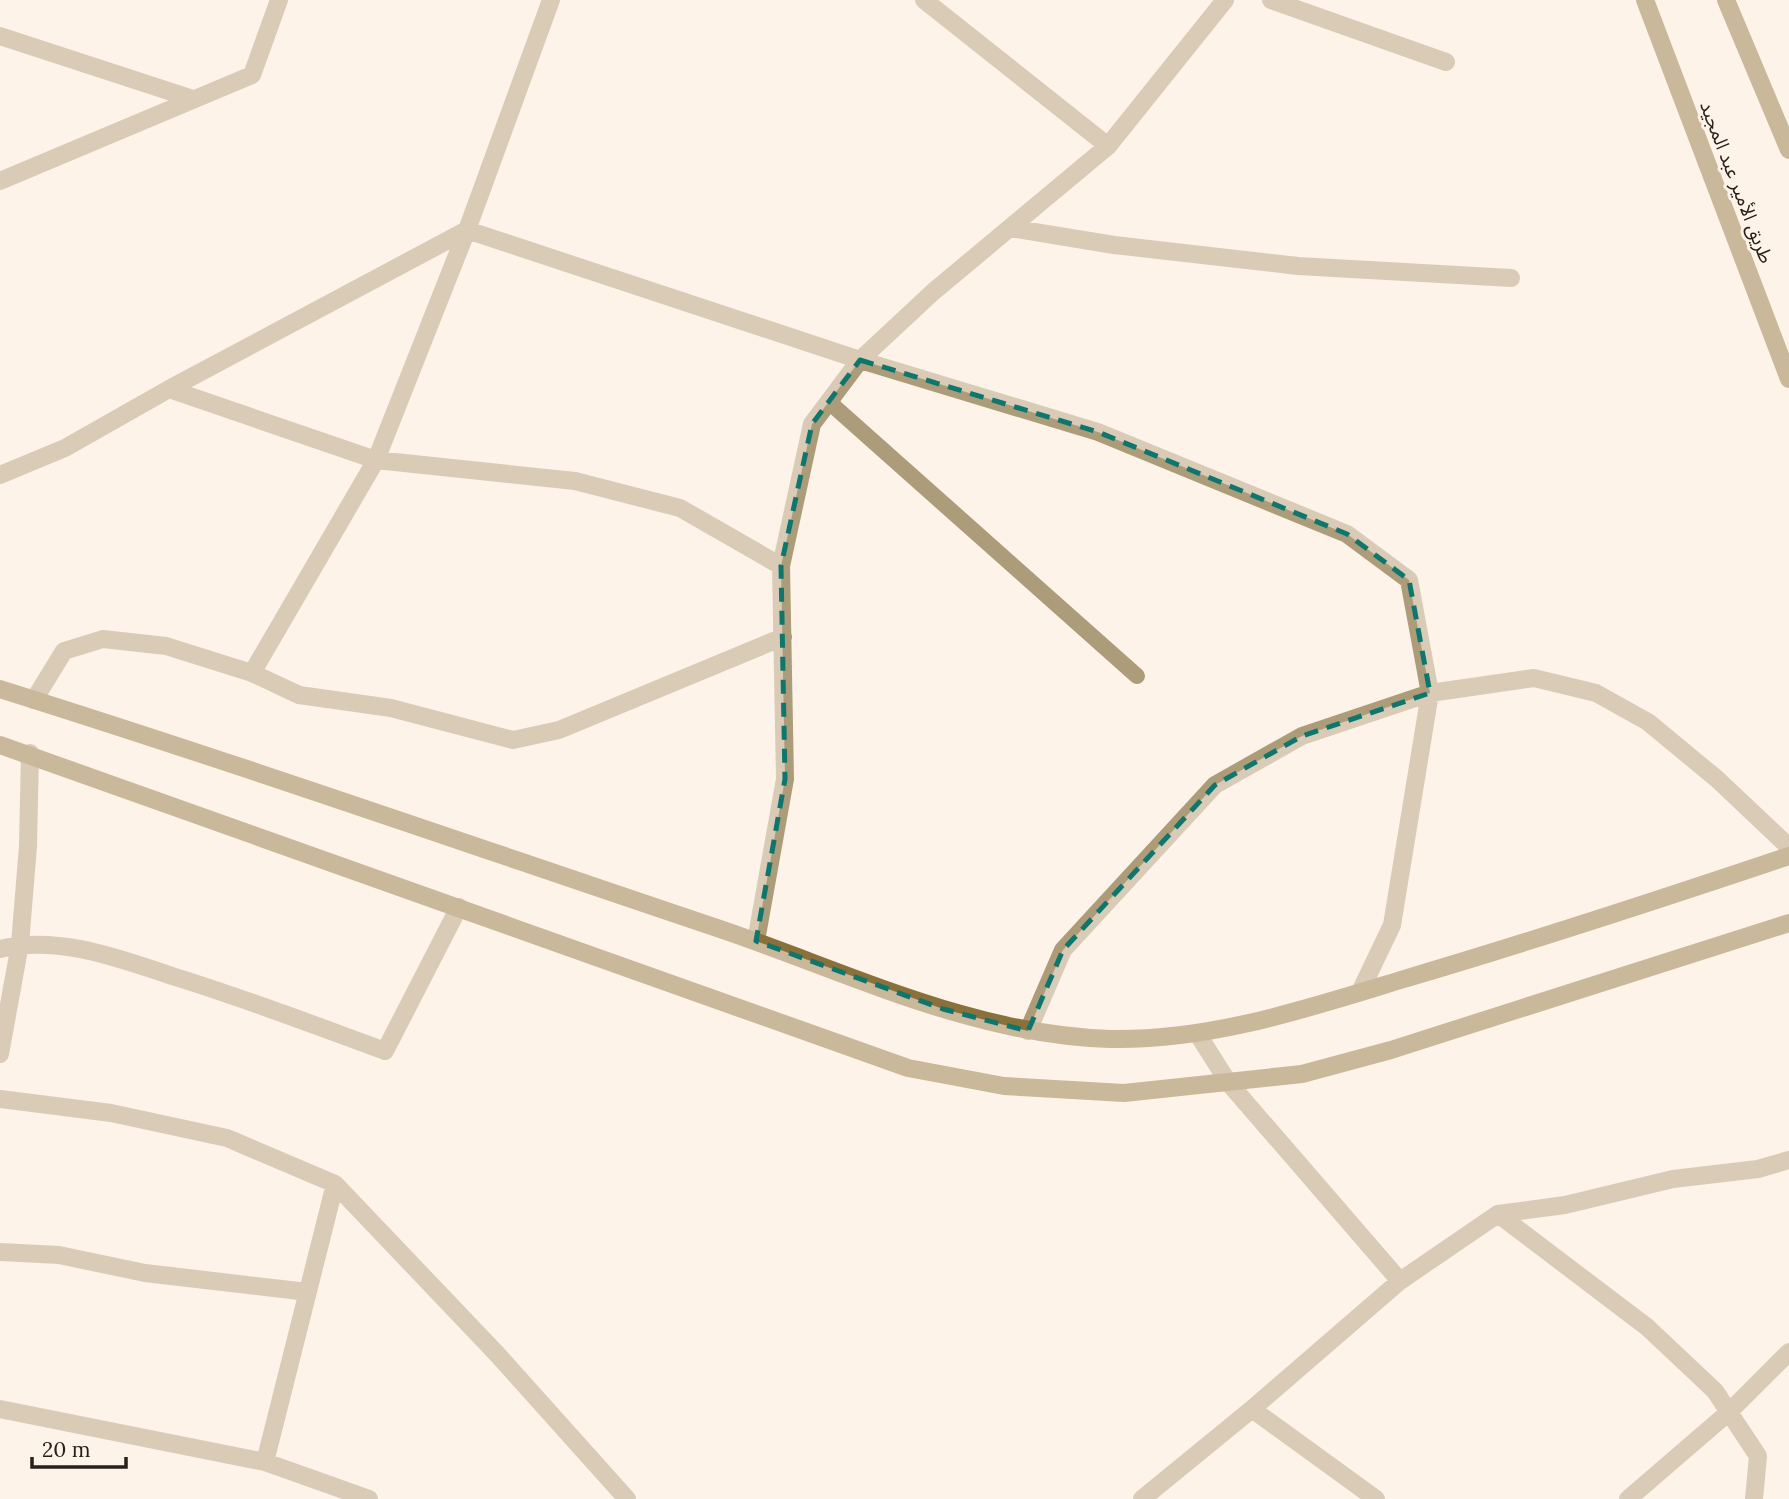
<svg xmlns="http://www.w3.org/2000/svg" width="1789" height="1499" font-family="Lora,'Noto Sans Arabic',serif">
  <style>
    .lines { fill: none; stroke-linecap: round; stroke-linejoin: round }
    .service { stroke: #ad9c79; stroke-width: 16 }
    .minor { stroke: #ad9c79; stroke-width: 18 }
    .secondary { stroke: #8a713b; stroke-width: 18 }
    .marked { fill: none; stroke: #0f766e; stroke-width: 5; stroke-dasharray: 14 9; stroke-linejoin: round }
    .labels { text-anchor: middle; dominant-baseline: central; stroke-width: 6; stroke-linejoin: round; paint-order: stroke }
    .street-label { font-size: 19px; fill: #27211b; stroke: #fdf3e9 }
  </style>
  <rect width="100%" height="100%" fill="#fdf3e9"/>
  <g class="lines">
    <path class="service" d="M829,402L1137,676"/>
    <path class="minor" d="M924,0L1108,146
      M1271,0L1446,62
      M0,36L193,99
      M0,181L252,75L279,0
      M1010,228L1114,245L1298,266L1511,278
      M169,389L376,460L575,481L680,508L781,566L785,779L756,941
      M0,475L65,448L169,389L467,230L860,360L1098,432L1347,534L1409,580L1430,693L1392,925L1360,992
      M781,566L812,424L860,360L933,292L1108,146L1225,0
      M252,673L299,695L391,708L513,740L559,730L783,637
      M34,700L64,651L103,639L166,646L252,673L376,460L467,230L551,0
      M0,949C58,935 118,958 172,976C244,998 314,1025 385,1051L459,907
      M1028,1031L1063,950L1215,785L1302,736L1430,693L1534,678L1596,693L1648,722L1717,779L1789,847
      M1197,1033L1228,1082L1400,1281
      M0,1054L20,944L28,846L30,753
      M0,1099L111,1113L227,1138L335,1184L497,1354L627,1499
      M1498,1214L1647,1327L1715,1391L1758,1456L1754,1499
      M0,1252L59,1255L145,1273L308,1292
      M0,1409L265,1462L369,1499
      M1252,1409L1376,1499
      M265,1462L335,1184
      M1142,1499L1252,1409L1400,1281L1498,1214L1565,1205L1673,1179L1758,1169L1789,1160
      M1628,1499L1729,1412L1789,1352"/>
    <path class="secondary" d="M1645,0L1789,379
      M1726,0L1789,150
      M0,689C242,765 482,849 723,930C849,973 974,1035 1110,1039C1211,1041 1309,1008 1404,979C1533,941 1661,899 1789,856
      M0,745L908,1068L1004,1086L1124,1093L1302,1074L1391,1050L1789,923"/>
  </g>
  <path d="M0 0H1789V1499H0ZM860,360L1098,432L1347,534L1409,580L1430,693L1302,736L1215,785L1063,950L1028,1031L943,1009L756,941L785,779L781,566L812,424Z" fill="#fdf3e9" fill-opacity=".55" fill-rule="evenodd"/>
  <path class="marked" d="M860,360L1098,432L1347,534L1409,580L1430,693L1302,736L1215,785L1063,950L1028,1031L943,1009L756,941L785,779L781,566L812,424Z"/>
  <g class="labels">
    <g class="street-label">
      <text transform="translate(1737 182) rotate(69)">طريق الأمير عبد المجيد</text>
    </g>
  </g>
  <path d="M32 1457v10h94v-10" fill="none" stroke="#27211b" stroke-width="3.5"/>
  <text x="42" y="1457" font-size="21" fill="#27211b" stroke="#fdf3e9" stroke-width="5" paint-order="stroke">20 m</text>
</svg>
